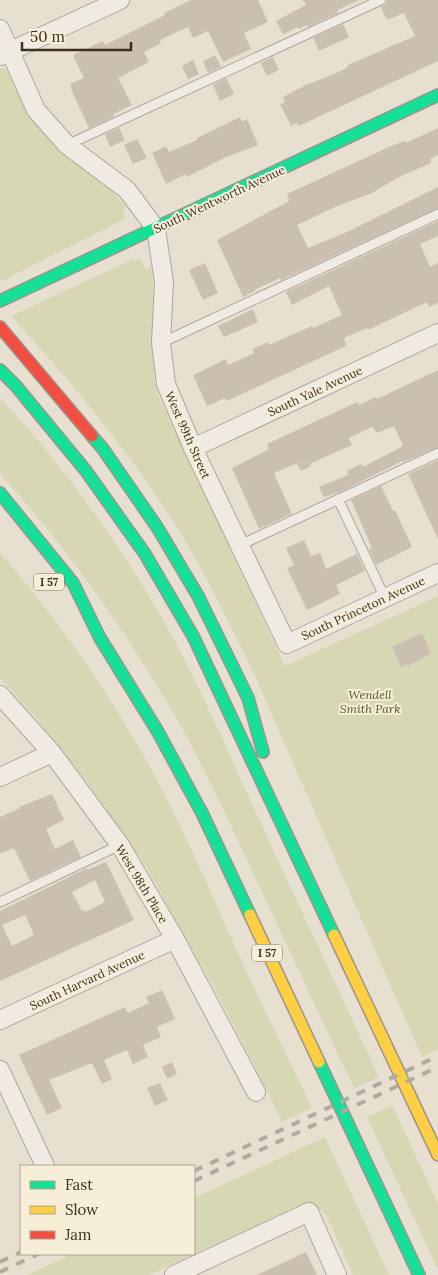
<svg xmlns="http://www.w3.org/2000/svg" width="438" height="1275" font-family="Lora,serif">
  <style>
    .green { fill: #d6d7b3 }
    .building { fill: #cbbfb2; fill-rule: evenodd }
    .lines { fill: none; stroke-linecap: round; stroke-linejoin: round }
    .lane-casing { stroke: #ada599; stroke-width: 11 }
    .street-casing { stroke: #ada599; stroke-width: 20 }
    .fast-casing { stroke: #9c958a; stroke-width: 14 }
    .slow-casing { stroke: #9c958a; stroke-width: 14 }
    .jam-casing { stroke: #9c958a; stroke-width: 14 }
    .lane { stroke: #efebe3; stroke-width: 9 }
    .street { stroke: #efebe3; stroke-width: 18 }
    .fast { stroke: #16e098; stroke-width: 11 }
    .slow { stroke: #ffcf43; stroke-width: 11 }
    .jam { stroke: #f24e42; stroke-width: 11 }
    .rail { stroke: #afaaa2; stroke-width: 4; stroke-dasharray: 9 9; stroke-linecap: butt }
    .labels { text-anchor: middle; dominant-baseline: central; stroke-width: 4; stroke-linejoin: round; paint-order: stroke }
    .shield { fill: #f7eed8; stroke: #756857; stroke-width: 1 }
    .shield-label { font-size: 11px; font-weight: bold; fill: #3d2e20 }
    .street-label { font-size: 12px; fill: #3d2e20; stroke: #f7eed8 }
    .park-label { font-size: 12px; font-style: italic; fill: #4d5a26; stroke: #f7eed8 }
  </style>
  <rect width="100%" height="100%" fill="#e7e0d1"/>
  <path class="green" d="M0,68L5,69L9,73L29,114L42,131L68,155L101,180L126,207L123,209L125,217L124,219L0,282Z
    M133,259L141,260L145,269L151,267C158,311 147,350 158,395L285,666L438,596V1049L422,1057L254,674C225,615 196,553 158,498C114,433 64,374 11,316Z
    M0,398C64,465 127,554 172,636C203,693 229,754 256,813C297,901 338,989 379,1077L354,1088C320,1017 287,945 253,873C229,822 206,770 178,721C127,633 69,549 0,474Z
    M0,553C66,628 124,714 169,803C197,860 222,918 248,975C269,1020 291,1063 312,1108L282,1122C248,1052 213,984 174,917C163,897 153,876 140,858C98,794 52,734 0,678Z
    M392,1105L438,1204V1270L367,1117Z
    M325,1137L389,1275H353L325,1213L306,1203L149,1275H27L73,1254H194V1198Z"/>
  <path class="building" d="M191,0H258L268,22L244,33L251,49L223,62L208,31L193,38L188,27L160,40L161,43L144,52L149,62L118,78L132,105L113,114L114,117L89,128L71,89H72L70,84L84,78L73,55L103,41L105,45L165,15L164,13Z
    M303,0H359L337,10L338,13L308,27L307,25L299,29L298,27L283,34L276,21L306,5Z
    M387,0H438V61L299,126L297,123L291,126L280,104L285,102L283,97L306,85L334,74L348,67V65L415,36L404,13L387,20L381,7L386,4Z
    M343,24L349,37L319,51L313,38Z
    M215,55L221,67L208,73L203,61Z
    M273,57L279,70L267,76L261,63Z
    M193,60L199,74L188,79L182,66Z
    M226,78L234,94L220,101L213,85Z
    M240,117L242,122L247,119L258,145L224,158L187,177L186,174L166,184L152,153L166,146L169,152L197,140V138Z
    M119,128L125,140L110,147L105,134Z
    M438,128V155L430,159L431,163L397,178L372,193L335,207L297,225L308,248L347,232L438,187V208L281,280L280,278L254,290L255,291L243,297L217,240L289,201L287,194L391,146L405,141L406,143Z
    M137,139L147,158L133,164L124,145Z
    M438,221V236L420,244L430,267L438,263V303L429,307L427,302L368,330L367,328L344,338L346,346L227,401L225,398L207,406L193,375L226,359L228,365L254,353L253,349L268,342L269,345L312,326L313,328L342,315L329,286L292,305L286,292Z
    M205,263L218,293L203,300L189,270Z
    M253,309L258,322L224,337L218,326Z
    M438,370V447L403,462L402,461L340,492L324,497L319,487L348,475L347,471L361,464L362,466H365L403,446L394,426L377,433L372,427L349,438L352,445L314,462L310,464L311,466L301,471L297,463L274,473L292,514L259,529L232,468L269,449L267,444L357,402L359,405L376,397L377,399Z
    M438,460V539L408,474Z
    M381,486L393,511L395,510L412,547L376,565L369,549L372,548L351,500Z
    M304,540L311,556L320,553L326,569L357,554L365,571L336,585L340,594L307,610L287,568L294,565L286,548Z
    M422,633L431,653L408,666L407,664L401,667L392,647Z
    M52,794L64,820L46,829L55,849L73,840L81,857L30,881L14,848L0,854V817L20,808L19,807Z
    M106,862L134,920L0,981V911L87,868V870ZM95,880L105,902L85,912L84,910L82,911L72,892ZM25,915L34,935L12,946L2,925Z
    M162,990L175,1019L157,1027L161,1037L143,1045L148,1057L133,1064L127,1050L104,1060L112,1079L102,1084L92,1063L49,1080L62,1108L47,1115L19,1055L125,1007L128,1013L149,1003L146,997Z
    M172,1062L177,1074L167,1079L162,1067Z
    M160,1083L168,1100L155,1106L147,1088Z
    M306,1252L317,1275H257L287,1261Z"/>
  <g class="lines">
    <g class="lane-casing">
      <path id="lane" d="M67,145L381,0
        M161,343L438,214
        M338,499L385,598
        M238,546L438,453
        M0,902L120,845"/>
    </g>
    <g class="street-casing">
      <path id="street" d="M0,29L36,110L67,145L127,190L156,229L164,282L161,343L166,384L193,448L287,644L438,573
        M0,56L120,0
        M193,448L438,333
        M0,695L52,753L120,845L175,939L256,1092
        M0,777L52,753
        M0,1020L175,939
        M0,1070L45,1166
        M174,1275L309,1212L337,1275"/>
    </g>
    <g class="fast-casing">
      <path id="fast" d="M0,301L438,95
        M0,370L16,386L86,471L145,554L193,636L334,935
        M92,436L103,449L157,527L198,596L248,698L263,752
        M0,493L73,583L100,638L158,732L202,813L250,915
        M319,1062L419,1275"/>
    </g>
    <g class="slow-casing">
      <path id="slow" d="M250,915L319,1062
        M334,935L438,1155"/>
    </g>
    <g class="jam-casing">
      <path id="jam" d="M0,327L92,436"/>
    </g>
    <use href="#lane" class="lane"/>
    <use href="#street" class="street"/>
    <use href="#fast" class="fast"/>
    <use href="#slow" class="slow"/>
    <use href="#jam" class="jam"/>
    <path class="rail" d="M194,1171L438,1056
      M194,1181L438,1067
      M0,1262L21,1252
      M0,1272L38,1254"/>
  </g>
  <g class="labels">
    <g class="shield">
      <rect x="34" y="573.5" width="30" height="17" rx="4"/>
      <rect x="252" y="944.5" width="30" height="17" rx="4"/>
    </g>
    <g class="shield-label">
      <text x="49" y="582">I 57</text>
      <text x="267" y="953">I 57</text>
    </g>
    <g class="street-label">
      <text transform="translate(219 199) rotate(-25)">South Wentworth Avenue</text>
      <text transform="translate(315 391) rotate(-25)">South Yale Avenue</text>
      <text transform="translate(188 435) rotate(66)">West 99th Street</text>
      <text transform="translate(363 608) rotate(-25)">South Princeton Avenue</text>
      <text transform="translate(142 884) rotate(59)">West 98th Place</text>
      <text transform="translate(87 980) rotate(-25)">South Harvard Avenue</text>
    </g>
    <g class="park-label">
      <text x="370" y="694">Wendell<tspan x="370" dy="14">Smith Park</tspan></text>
    </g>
  </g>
  <rect x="20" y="1165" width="175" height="90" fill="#f7eed8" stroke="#ada18e"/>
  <rect x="30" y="1181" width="25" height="8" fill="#16e098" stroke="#ada18e"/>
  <text x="65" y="1190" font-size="15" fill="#3d2e20">Fast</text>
  <rect x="30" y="1206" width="25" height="8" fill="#ffcf43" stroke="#ada18e"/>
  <text x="65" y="1215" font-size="15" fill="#3d2e20">Slow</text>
  <rect x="30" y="1231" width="25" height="8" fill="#f24e42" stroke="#ada18e"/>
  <text x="65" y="1240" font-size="15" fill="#3d2e20">Jam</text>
  <path d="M22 42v8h109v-8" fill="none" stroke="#3d2e20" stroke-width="2.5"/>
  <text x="30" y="42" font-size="15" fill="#3d2e20" stroke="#f7eed8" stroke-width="4" paint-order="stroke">50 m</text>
</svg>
